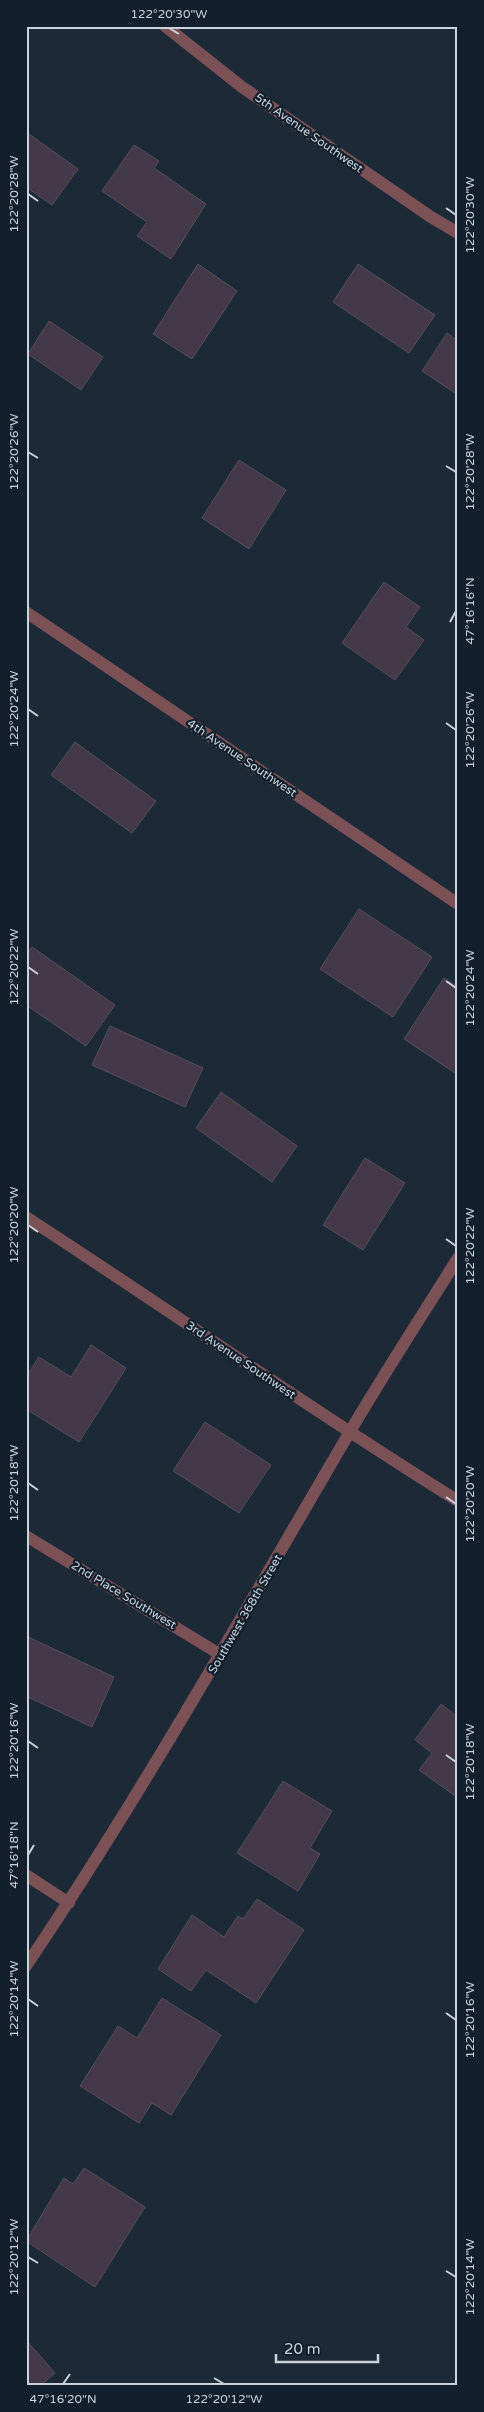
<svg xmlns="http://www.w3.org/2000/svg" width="484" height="2412" font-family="'Varela Round',sans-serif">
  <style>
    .building { fill: #443949; stroke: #584c5d }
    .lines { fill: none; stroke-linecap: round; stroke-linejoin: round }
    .minor { stroke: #7c5156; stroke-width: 12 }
    .ticks { fill: none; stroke: #cad3dc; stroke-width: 2 }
    .labels { text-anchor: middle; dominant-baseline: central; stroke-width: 4.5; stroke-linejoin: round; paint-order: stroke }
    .street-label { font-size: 12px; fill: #cad3dc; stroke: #12202d }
    .neatline { fill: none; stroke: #cad3dc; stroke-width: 2 }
    .ticks-label { font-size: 12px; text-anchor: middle; fill: #cad3dc }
  </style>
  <rect width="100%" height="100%" fill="#1c2a37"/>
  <path class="building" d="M26,132L78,169L52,205L26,187Z
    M134,145L159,161L154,168L206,204L171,259L137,236L147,222L102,191Z
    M198,264L237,291L192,359L153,334Z
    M358,264L435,315L409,353L333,302Z
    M49,321L103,357L81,390L28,354Z
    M447,333L458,341V395L422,371Z
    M239,460L286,490L249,549L202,518Z
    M384,582L420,607L406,627L424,640L395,680L342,643Z
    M75,742L156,801L132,833L51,775Z
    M359,909L432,957L393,1017L320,969Z
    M32,947L115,1005L86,1046L26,1005V956Z
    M444,978L458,987V1075L404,1039Z
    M110,1026L203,1068L185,1107L92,1065Z
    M221,1092L297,1146L272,1182L196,1128Z
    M365,1158L405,1183L363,1250L323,1225Z
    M91,1345L126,1368L79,1442L26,1409V1377L39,1357L71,1377Z
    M205,1422L271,1465L239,1513L173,1471Z
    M26,1636L114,1677L92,1727L26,1696Z
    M441,1704L458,1717V1798L419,1770L432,1753L415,1740Z
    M283,1781L332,1811L310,1848L320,1854L298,1891L237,1853Z
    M257,1899L304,1930L256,2003L206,1970L191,1991L158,1969L192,1915L224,1937L238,1916L243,1919Z
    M162,1998L221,2035L171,2115L152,2103L139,2123L80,2086L118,2026L137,2038Z
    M84,2168L145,2207L95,2287L26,2241L64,2178L73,2184Z
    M26,2340L55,2373L40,2386H26Z"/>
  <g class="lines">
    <path class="minor" d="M165,26L242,87L431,217L458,233
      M26,612L458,904
      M26,1217C171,1311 311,1410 458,1501
      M26,1536L221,1655
      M26,1875L69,1903
      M26,1966C142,1794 243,1614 348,1435C383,1375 421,1317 458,1258"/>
  </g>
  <path class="ticks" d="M169,28L179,34M28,194L38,201M446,208L456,215M28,452L38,458M446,466L456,472M450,622L456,611M28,709L38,716M446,723L456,730M28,967L38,974M446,981L456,988M28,1225L38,1232M446,1239L456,1246M28,1483L38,1490M446,1497L456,1504M28,1741L38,1748M446,1755L456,1762M28,1855L34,1845M28,1999L38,2006M446,2013L456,2020M28,2257L38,2263M446,2271L456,2277M214,2378L224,2384M63,2384L70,2374"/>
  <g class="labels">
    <g class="street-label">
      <text transform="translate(309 133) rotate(35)">5th Avenue Southwest</text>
      <text transform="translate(242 758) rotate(34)">4th Avenue Southwest</text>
      <text transform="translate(241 1360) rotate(34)">3rd Avenue Southwest</text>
      <text transform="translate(124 1595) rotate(31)">2nd Place Southwest</text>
      <text transform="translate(245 1614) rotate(-60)">Southwest 368th Street</text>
    </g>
  </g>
  <rect width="484" height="2412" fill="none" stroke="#12202d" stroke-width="55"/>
  <path d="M276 2354v8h102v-8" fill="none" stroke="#cad3dc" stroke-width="2.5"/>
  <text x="284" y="2354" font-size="15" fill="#cad3dc" stroke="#12202d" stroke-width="4" paint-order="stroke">20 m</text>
  <rect x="28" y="28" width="428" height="2356" class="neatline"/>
  <g class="ticks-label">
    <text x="169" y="18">122°20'30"W</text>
    <text transform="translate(14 194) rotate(-90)" y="4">122°20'28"W</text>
    <text transform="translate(470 215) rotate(-90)" y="4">122°20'30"W</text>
    <text transform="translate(14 452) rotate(-90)" y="4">122°20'26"W</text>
    <text transform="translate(470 472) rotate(-90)" y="4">122°20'28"W</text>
    <text transform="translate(470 611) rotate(-90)" y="4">47°16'16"N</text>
    <text transform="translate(14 709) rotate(-90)" y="4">122°20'24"W</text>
    <text transform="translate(470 730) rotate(-90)" y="4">122°20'26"W</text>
    <text transform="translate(14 967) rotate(-90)" y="4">122°20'22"W</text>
    <text transform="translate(470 988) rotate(-90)" y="4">122°20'24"W</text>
    <text transform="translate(14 1225) rotate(-90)" y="4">122°20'20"W</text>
    <text transform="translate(470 1246) rotate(-90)" y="4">122°20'22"W</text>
    <text transform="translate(14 1483) rotate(-90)" y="4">122°20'18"W</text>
    <text transform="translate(470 1504) rotate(-90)" y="4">122°20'20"W</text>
    <text transform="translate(14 1741) rotate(-90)" y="4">122°20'16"W</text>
    <text transform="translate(470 1762) rotate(-90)" y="4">122°20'18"W</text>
    <text transform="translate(14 1855) rotate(-90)" y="4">47°16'18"N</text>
    <text transform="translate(14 1999) rotate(-90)" y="4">122°20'14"W</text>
    <text transform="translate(470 2020) rotate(-90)" y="4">122°20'16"W</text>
    <text transform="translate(14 2257) rotate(-90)" y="4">122°20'12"W</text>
    <text transform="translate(470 2277) rotate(-90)" y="4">122°20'14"W</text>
    <text x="63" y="2403">47°16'20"N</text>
    <text x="224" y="2403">122°20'12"W</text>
  </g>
</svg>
